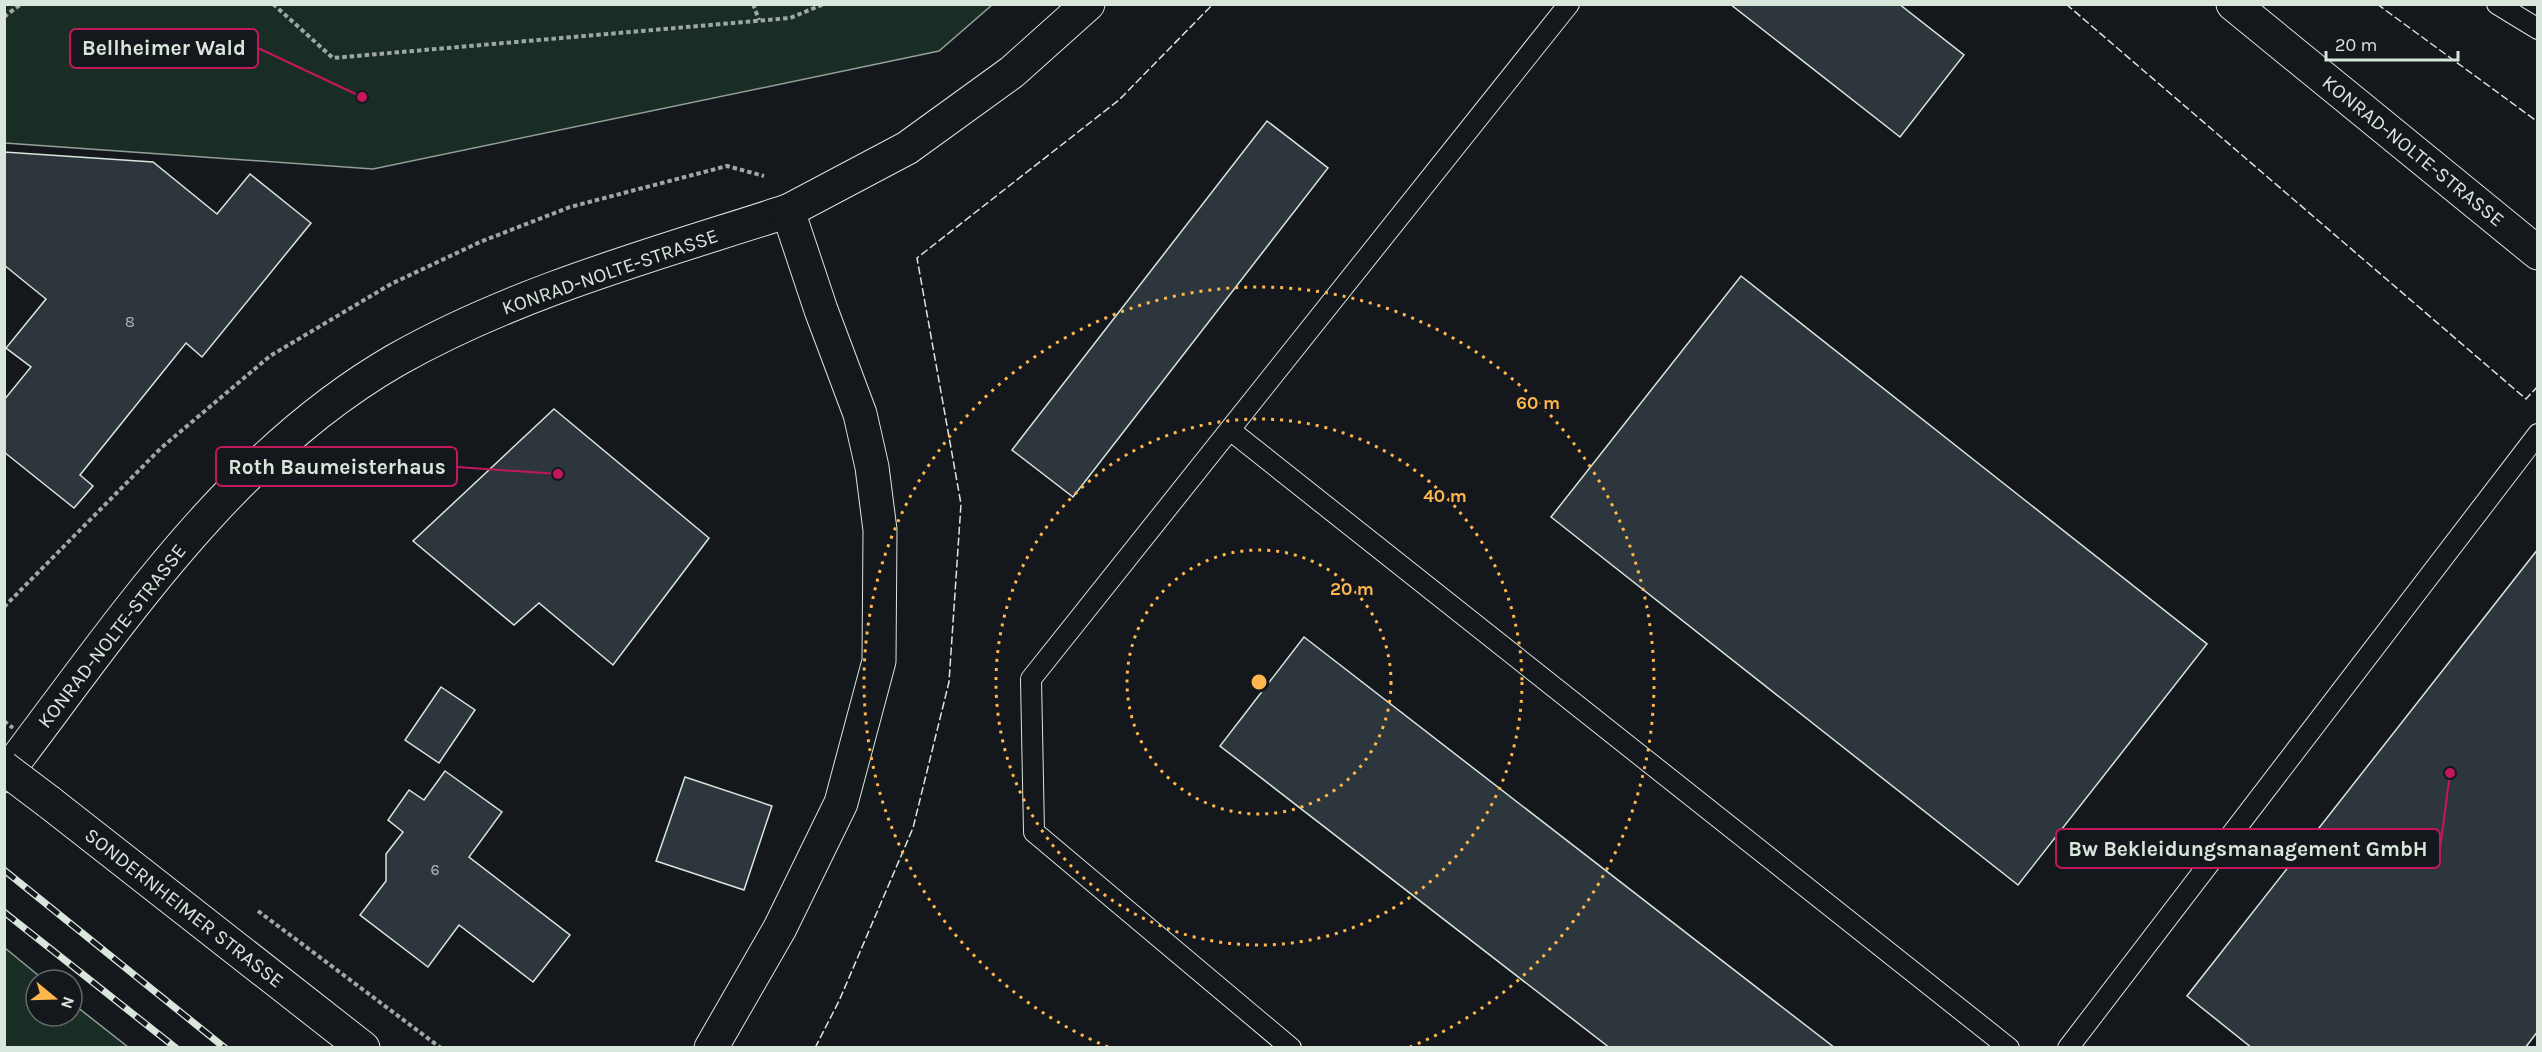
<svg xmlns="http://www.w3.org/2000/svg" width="2542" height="1052" font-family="Karla,sans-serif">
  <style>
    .green { fill: #1a2d24; stroke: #939e99; stroke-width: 1.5 }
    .building { fill: #2c363c; stroke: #d8e6dc; stroke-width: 1.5 }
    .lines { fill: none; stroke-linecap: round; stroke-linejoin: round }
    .service-casing { stroke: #d8e6dc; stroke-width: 22 }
    .minor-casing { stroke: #d8e6dc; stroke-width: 35 }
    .tertiary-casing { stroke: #d8e6dc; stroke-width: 35 }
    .secondary-casing { stroke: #d8e6dc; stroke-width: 35 }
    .path { stroke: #9da8a2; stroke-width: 4; stroke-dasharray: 4.5 3; stroke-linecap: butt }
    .service { stroke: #14181c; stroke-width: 20 }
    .minor { stroke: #14181c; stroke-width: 33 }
    .tertiary { stroke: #14181c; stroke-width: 33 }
    .secondary { stroke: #14181c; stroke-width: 33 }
    .rail-casing { stroke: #d8e6dc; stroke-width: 7 }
    .rail { stroke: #14181c; stroke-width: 4.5; stroke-dasharray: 14; stroke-linecap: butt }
    .secondary-bridge-casing { stroke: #d8e6dc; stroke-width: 35; stroke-linecap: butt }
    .path-bridge { stroke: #9da8a2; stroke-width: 4; stroke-dasharray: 4.5 3; stroke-linecap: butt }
    .secondary-bridge { stroke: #14181c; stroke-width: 33 }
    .fence { stroke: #d8e6dc; stroke-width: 1.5; stroke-dasharray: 8 3; stroke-linecap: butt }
    .ring { fill: none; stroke: #ffb74d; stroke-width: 3; stroke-dasharray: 3 6 }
    .labels { text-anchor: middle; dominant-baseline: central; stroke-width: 4.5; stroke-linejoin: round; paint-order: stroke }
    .number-label { font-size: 16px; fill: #adbab4 }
    .street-label { font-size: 20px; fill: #d8e6dc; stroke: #14181c }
    .centre { fill: #ffb74d; stroke: #14181c; stroke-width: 3 }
    .ring-label { font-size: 18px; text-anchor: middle; font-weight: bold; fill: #ffb74d; stroke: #14181c; stroke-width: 4.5; stroke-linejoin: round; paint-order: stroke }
    .leader { fill: none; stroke: #c2185b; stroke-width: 2 }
    .callout-dot { fill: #c2185b; stroke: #14181c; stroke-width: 2 }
    .callout { fill: #14181c; stroke: #c2185b; stroke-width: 2 }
    .callout-label { font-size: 21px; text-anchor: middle; font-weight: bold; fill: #d8e6dc }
  </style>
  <rect width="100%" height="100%" fill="#14181c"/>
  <path class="green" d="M4,5L5,4L992,5L939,51L373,169L5,143Z
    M5,948L44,980H36V1016H72V1003L128,1047H5Z"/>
  <path class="building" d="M1730,4H1899L1964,55L1900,137Z
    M1267,121L1328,168L1073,497L1012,450Z
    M4,152L153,162L217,214L250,174L311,223L202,357L186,343L80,475L93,486L74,508L4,452V400L31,367L6,348L46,299L4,265Z
    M1741,276L2207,644L2018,885L1551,517Z
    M554,409L709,538L613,665L539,603L514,625L413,541Z
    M2538,549V1031L2525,1048H2252L2187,996Z
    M1304,637L1835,1048H1610L1220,746Z
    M441,687L475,710L439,763L405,740Z
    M445,771L502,812L469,857L570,935L533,982L459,925L428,967L360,915L386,881V854L403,832L388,820L409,790L424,800Z
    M685,777L772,806L744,890L656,861Z"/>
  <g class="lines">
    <g class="service-casing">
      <path id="service" d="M2497,4L2538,29
        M1230,430L2009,1048
        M1291,1048L1034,832L1031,679L1569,4
        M2068,1048L2538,434"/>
    </g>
    <g class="minor-casing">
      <path id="minor" d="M4,776C119,625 228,457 396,360C518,291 656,254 788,211"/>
    </g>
    <g class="tertiary-casing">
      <path id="tertiary" d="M2233,4L2538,253
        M788,211L907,148L1012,72L1088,4"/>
    </g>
    <g class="secondary-casing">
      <path id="secondary" d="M49,802L363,1048
        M711,1048L780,928L841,803L879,661L880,530L872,467L860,414L821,310L788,211"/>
    </g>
    <path class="path" d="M273,4L333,58L790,18L824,4
      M753,4L759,20
      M4,17L21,4
      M4,607L161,448L270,356L391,284L480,242L570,207L727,166L764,176
      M258,911L441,1048"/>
    <use href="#service" class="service"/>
    <use href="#minor" class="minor"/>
    <use href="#tertiary" class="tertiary"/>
    <use href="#secondary" class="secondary"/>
    <g class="rail-casing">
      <path id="rail" d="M4,870L225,1048
        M4,912L176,1048"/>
    </g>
    <use href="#rail" class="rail"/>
    <g class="secondary-bridge-casing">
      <path id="secondary-bridge" d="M4,768L49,802"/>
    </g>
    <path class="path-bridge" d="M4,721L13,728"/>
    <use href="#secondary-bridge" class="secondary-bridge"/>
    <path class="fence" d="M2066,4L2526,399L2538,386
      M2377,4L2538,122
      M815,1048L839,1001L913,828L949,682L961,504L917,258L1119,100L1213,4"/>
  </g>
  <g class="ring">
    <circle cx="1259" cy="682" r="132"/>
    <circle cx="1259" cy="682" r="263"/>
    <path d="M1108 1047A395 395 0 1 1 1410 1047"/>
  </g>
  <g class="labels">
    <g class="number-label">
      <text x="130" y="321">8</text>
      <text x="435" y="869">6</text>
    </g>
    <g class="street-label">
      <text transform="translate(2413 151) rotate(39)">KONRAD-NOLTE-STRASSE</text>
      <text transform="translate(610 272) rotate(-19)">KONRAD-NOLTE-STRASSE</text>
      <text transform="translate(112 636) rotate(-52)">KONRAD-NOLTE-STRASSE</text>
      <text transform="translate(184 908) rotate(38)">SONDERNHEIMER STRASSE</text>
    </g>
  </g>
  <circle cx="1259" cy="682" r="9" class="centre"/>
  <g class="ring-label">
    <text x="1538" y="409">60 m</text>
    <text x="1445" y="502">40 m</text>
    <text x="1352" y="595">20 m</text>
  </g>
  <path class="leader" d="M362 97L258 48M558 474L457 467M2450 773L2440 849"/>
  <g class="callout-dot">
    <circle cx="362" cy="97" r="6"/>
    <circle cx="558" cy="474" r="6"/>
    <circle cx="2450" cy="773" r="6"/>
  </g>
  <g class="callout">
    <rect x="70" y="29" width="188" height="39" rx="6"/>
    <rect x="216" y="447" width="241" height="39" rx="6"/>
    <rect x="2056" y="829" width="384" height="39" rx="6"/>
  </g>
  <g class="callout-label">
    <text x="164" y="55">Bellheimer Wald</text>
    <text x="337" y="474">Roth Baumeisterhaus</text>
    <text x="2248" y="856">Bw Bekleidungsmanagement GmbH</text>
  </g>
  <rect width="2542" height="1052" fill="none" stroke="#d8e6dc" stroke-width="12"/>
  <g transform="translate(54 998) rotate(109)"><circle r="28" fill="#14181c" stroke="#626a69" stroke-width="1.5"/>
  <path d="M0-4.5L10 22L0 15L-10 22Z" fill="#ffb74d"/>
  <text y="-9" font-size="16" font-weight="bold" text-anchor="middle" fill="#d8e6dc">N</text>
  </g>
  <path d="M2326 51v9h132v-9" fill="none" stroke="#d8e6dc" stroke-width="3"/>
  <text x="2335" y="51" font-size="18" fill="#d8e6dc" stroke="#14181c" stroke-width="4.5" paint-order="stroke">20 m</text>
</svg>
